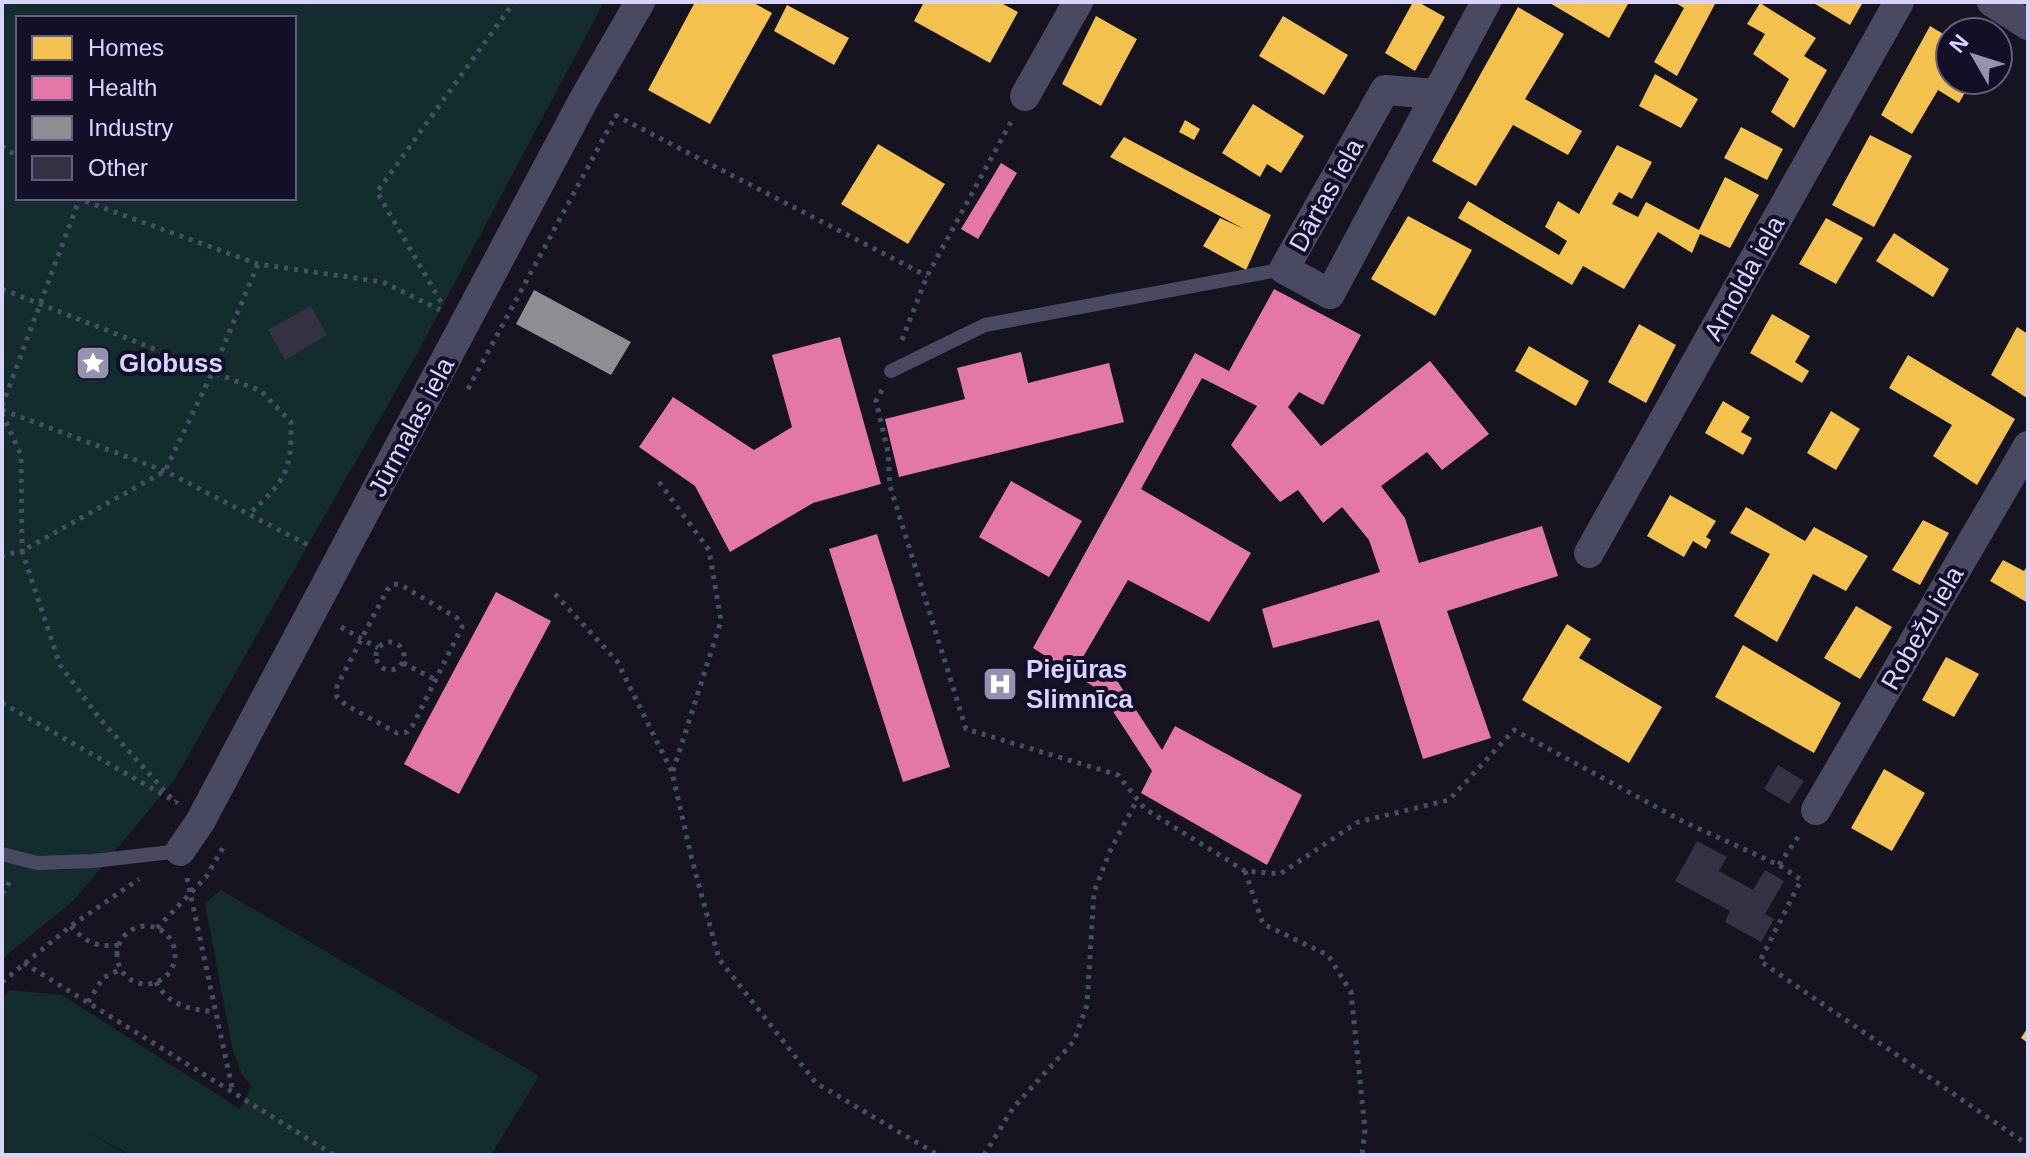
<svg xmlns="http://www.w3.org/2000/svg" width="2030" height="1157" font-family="Helvetica,sans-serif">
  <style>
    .green { fill: #132c2d; fill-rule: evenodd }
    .homes { fill: #f2c14e }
    .health { fill: #e377a8 }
    .industry { fill: #8d8d92 }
    .building { fill: #343243 }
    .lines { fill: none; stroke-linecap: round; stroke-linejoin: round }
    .path { stroke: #44505f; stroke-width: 5; stroke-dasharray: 4 6; stroke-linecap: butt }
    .service { stroke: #4a4962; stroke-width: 14 }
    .minor { stroke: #4a4962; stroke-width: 30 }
    .labels { text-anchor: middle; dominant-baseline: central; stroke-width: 8; stroke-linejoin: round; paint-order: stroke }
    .street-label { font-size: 26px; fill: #d9d4ff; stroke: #130f26 }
    .poi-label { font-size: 26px; font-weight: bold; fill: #d9d4ff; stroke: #130f26; text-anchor: start }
  </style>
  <rect width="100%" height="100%" fill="#161421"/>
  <path class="green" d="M2,2H604L418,352L175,779L74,900L2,959ZM18,18H294V198H18Z
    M221,890L539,1076L491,1155H131L89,1133L128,1155H2V998L10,990L62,995L240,1109L251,1086L242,1074L233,1052L205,903Z"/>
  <path class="homes" d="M695,2H752L772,13L710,124L648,90Z
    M924,2H1004L1003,4L1018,12L990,63L914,21Z
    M1413,2H1418L1445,17L1415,71L1385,53Z
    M1548,2H1629L1609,38Z
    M1674,2H1716L1677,76L1654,62L1684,8Z
    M1812,2H1863L1850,25Z
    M1760,3L1816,38L1804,56L1827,70L1794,128L1771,112L1789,79L1753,54L1765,34L1747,24Z
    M787,5L849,38L834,65L774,31Z
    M1518,7L1564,34L1525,99L1582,131L1568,155L1513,125L1476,186L1432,161Z
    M1096,16L1137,39L1101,106L1062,84Z
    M1283,16L1348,55L1324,95L1259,56Z
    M1930,26L1950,38V80H1972L1959,103L1938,90L1912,134L1881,115Z
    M1655,74L1698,99L1681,128L1639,106Z
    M1253,104L1304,136L1281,173L1267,164L1260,177L1222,153Z
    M1185,120L1200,129L1194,140L1179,132Z
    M1741,127L1783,149L1767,180L1724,158Z
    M1870,135L1912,156L1874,227L1832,205Z
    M1124,137L1271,215L1246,270L1203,246L1220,218L1244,229L1110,157Z
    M878,144L945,184L908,244L841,204Z
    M1617,145L1652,162L1632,199L1619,192L1612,204L1638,217L1646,202L1699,230L1725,177L1759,195L1730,248L1700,234L1692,253L1658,232L1624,289L1583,266L1572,285L1458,218L1468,201L1559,255L1567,241L1545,227L1558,201L1579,214Z
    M1408,216L1472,250L1435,316L1371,279Z
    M1826,218L1863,238L1836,284L1799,264Z
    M1894,233L1949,269L1933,297L1876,261Z
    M1772,314L1810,336L1795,362L1809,371L1802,383L1750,353Z
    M1639,324L1676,345L1646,403L1608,382Z
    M2017,327L2028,334L2027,398L1991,375Z
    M1529,346L1589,381L1576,406L1515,371Z
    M1908,355L2015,419L1977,485L1933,456L1952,425L1889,388Z
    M1723,401L1750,417L1741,432L1752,438L1743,455L1705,433Z
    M1831,411L1860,429L1836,470L1807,453Z
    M1670,495L1716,521L1706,537L1711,540L1706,549L1693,541L1684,557L1647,536Z
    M1746,507L1805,541L1814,527L1868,556L1846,591L1813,574L1777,642L1734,616L1770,554L1730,533Z
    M1923,520L1949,533L1920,585L1892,570Z
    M2003,560L2024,571L2028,565V603L1990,581Z
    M1856,606L1892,627L1860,679L1824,658Z
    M1567,624L1591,639L1579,658L1662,707L1629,763L1522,700Z
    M1743,645L1841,703L1814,753L1715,697Z
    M1946,657L1979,674L1954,717L1922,700Z
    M1884,769L1925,793L1892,851L1851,828Z
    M2028,1027V1043L2021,1038Z"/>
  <path class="health" d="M1001,163L1017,173L978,239L961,229Z
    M1274,289L1361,335L1323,405L1299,392L1288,407L1321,446L1430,361L1489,434L1442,470L1427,452L1381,486L1405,518L1419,563L1542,526L1558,576L1447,611L1491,738L1423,759L1379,620L1273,648L1262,609L1380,572L1369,540L1342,507L1323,523L1298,490L1280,502L1231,445L1257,406L1202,378L1141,489L1251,553L1209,622L1128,580L1083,657L1114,676L1162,750L1175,726L1302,795L1267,865L1141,793L1152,771L1099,690L1033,648L1195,353L1229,371Z
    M840,337L881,484L813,503L730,552L695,486L639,447L673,397L754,450L792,427L772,355Z
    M1021,352L1028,383L1109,363L1124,422L899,477L885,419L965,399L957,368Z
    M1011,481L1082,521L1049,577L979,537Z
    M877,534L950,767L903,782L829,549Z
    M496,592L551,621L459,794L404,764Z"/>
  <path class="industry" d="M534,290L631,342L611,375L516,324Z"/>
  <path class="building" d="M311,306L327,335L285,360L268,330Z
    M1778,765L1804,781L1789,804L1764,789Z
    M1697,841L1727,857L1719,871L1753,890L1765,870L1784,881L1765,914L1774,919L1761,942L1725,922L1730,911L1675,881Z"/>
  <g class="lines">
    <path class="path" d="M615,115L927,276
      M2,146L18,157
      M76,198L258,264L383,282L440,310
      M2,289L261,391L291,422C292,472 285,481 248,515
      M441,302L377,192L514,2
      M902,340L927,276L1012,120
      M468,389L616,115
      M882,390L876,401L888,452L890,486L966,729L1118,775L1145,809L1245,871L1280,874L1358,822L1449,800L1514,730L1684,822L1779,865L1801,880L1760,961L2028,1145
      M2,406L79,200
      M2,410L165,471L312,547
      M2,413L21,455L22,551L2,556
      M659,482L709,550L721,621L673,771
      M394,584L401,585L457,618L462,627L413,725L407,732L397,733L346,705L337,697V686L387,590Z
      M555,594L617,661L672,772L692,860L719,959L816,1083L938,1155
      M341,627L378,648
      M376 656a14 14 0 1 1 28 0a14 14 0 1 1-28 0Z
      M403,663L436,680
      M2,703L176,802L177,800
      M171,798L100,719L60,665L22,551L165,471L213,371L258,264
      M1779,865L1800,834
      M1245,871L1263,924L1328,955L1351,992L1365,1130L1362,1155
      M187,878L233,1092
      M2,894L10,881
      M71,926C85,942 97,948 119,945
      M117 955a29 29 0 1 1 58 0a29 29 0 1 1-58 0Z
      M157,928L206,877L224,846
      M24,963L334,1155
      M2,982L71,926L139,879
      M156,982C169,1006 189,1009 215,1012
      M88,1002L103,978L121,969
      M984,1155L1013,1108L1074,1041L1087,1005L1094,892L1110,851L1137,800"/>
    <path class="service" d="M891,371L985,325L1284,269
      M2,854L37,863L93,861L180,851"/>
    <path class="minor" d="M1992,2L2028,25
      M1437,94L1385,90L1284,269L1330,294L1486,2
      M1025,96L1078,2
      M1589,553L1899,2
      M1816,810L2028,446
      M180,851L200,822L584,99L640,2"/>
  </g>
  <defs>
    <g id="sight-square" transform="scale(1.8)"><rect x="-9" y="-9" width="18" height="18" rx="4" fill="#9591b1" stroke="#130f26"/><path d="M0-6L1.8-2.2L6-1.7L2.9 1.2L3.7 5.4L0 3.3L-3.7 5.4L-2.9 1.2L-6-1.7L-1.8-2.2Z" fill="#fff"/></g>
    <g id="hospital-square" transform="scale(1.8)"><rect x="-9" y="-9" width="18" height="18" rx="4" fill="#9591b1" stroke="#130f26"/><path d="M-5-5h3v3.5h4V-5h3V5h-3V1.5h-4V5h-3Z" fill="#fff"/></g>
  </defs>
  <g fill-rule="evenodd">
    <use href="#sight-square" x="93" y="363"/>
    <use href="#hospital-square" x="1000" y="684"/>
  </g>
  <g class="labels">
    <g class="street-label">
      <text transform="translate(1326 195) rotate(-61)">Dārtas iela</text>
      <text transform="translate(1744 278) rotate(-61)">Arnolda iela</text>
      <text transform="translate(411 427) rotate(-62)">Jūrmalas iela</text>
      <text transform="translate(1922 628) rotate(-60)">Robežu iela</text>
    </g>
    <g class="poi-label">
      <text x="119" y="363">Globuss</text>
      <text x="1026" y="669">Piejūras<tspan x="1026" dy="30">Slimnīca</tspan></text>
    </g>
  </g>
  <rect width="2030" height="1157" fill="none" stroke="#d9d4ff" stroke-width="8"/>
  <rect x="16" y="16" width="280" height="184" fill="#130f26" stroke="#625e7d" stroke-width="2"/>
  <rect x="32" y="36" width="40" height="24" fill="#f2c14e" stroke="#625e7d" stroke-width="2"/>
  <text x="88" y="56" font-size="24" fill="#d9d4ff">Homes</text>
  <rect x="32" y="76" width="40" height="24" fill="#e377a8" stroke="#625e7d" stroke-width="2"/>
  <text x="88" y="96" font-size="24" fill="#d9d4ff">Health</text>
  <rect x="32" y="116" width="40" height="24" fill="#8d8d92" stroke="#625e7d" stroke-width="2"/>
  <text x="88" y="136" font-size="24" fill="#d9d4ff">Industry</text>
  <rect x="32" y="156" width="40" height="24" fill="#343243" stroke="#625e7d" stroke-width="2"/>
  <text x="88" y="176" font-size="24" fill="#d9d4ff">Other</text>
  <g transform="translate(1974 56) rotate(309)"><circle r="38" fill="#130f26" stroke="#625e7d" stroke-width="2"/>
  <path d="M0-6L14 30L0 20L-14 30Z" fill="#9591b1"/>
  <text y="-12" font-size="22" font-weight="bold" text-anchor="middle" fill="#d9d4ff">N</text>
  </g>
</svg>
